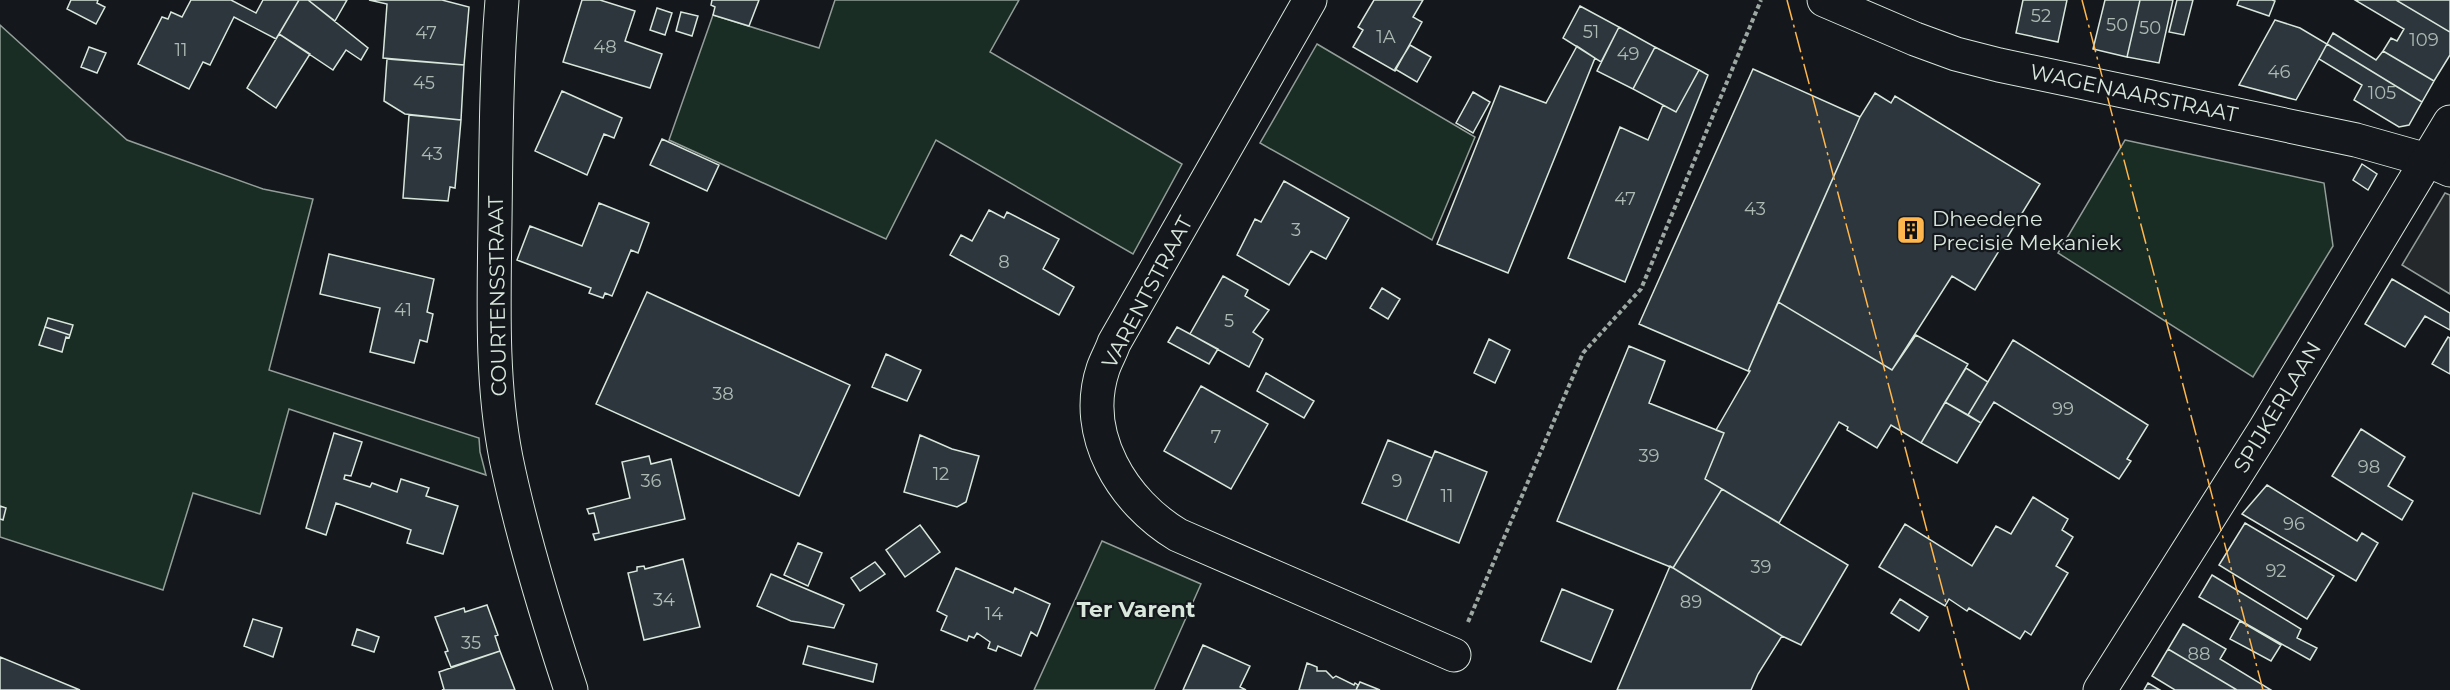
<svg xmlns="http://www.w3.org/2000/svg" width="2450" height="690" font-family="Montserrat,sans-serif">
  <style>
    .green { fill: #1a2d24; stroke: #939e99; stroke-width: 1.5 }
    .parking { fill: #24282b; stroke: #939e99; stroke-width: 1.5 }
    .building { fill: #2c363c; stroke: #d8e6dc; stroke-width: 1.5 }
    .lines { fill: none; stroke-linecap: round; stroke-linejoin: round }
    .minor-casing { stroke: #d8e6dc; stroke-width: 35 }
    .tertiary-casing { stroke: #d8e6dc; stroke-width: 35 }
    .path { stroke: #9da8a2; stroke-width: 4; stroke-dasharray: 4.5 3; stroke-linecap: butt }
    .minor { stroke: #14181c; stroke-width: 33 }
    .tertiary { stroke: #14181c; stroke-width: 33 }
    .power { stroke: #ffb74d; stroke-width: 1.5; stroke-dasharray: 21 4.5 3 4.5; stroke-linecap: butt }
    .labels { text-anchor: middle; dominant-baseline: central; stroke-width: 4.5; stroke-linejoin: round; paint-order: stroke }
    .number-label { font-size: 18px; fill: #adbab4 }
    .street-label { font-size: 21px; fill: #d8e6dc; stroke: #14181c }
    .poi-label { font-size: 21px; fill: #d8e6dc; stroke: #14181c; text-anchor: start }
    .neighbourhood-label { font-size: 22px; font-weight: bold; fill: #d8e6dc; stroke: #14181c }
  </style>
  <rect width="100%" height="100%" fill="#14181c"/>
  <path class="green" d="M835,0H1019L990,52L1182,164L1133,254L936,140L886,239L669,140L713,15L819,48Z
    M0,25L127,140L263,189L313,199L269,370L479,438L480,452L486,475L289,409L260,514L193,493L163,590L0,537Z
    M1317,44L1475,137L1432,240L1260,143Z
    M2125,140L2324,183L2333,246L2253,377L2058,253Z
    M1102,541L1201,584L1154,690H1034Z"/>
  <path class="parking" d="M2445,193L2450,195V294L2402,265Z"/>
  <path class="building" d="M71,0H98L97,3L105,7L96,24L67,9Z
    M191,0H231L256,13L263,0H299L276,39L234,17L210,65L203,62L189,89L138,64L162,17L168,19L171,12L182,17Z
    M299,0H308L368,48L361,60L346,50L333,70L279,34Z
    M308,0H347L335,21Z
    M369,0H442L469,7L464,65L383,58L387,4Z
    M582,0H600L635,11L625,41L662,54L650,88L563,62Z
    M712,0H759L749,26L713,15L715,7L711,5Z
    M1374,0H1423L1413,17L1422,22L1395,71L1353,47L1363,30L1358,27Z
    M2023,0H2067L2058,42L2016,33Z
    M2105,0H2140L2127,57L2093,49Z
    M2140,0H2173L2159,63L2127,57Z
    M2177,0H2193L2184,35L2169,32Z
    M2239,0H2272L2275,1L2269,16L2237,5Z
    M2355,0H2396L2450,32V55L2434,81L2383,51L2391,38L2397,41L2404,29Z
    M2396,0H2450V32Z
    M1580,6L1619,27L1601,62L1563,38Z
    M657,8L672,13L665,35L650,30Z
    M681,12L698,16L692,36L676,31Z
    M2275,20L2300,28L2327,44L2296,100L2239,85Z
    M1619,27L1655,47L1633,89L1597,71Z
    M2333,33L2376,60L2383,51L2434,81L2422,102L2327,44Z
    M279,34L310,54L276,108L247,88Z
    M2327,44L2422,102L2409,125L2399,127L2354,100L2362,85L2319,59Z
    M1410,45L1431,57L1417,82L1395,69Z
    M1577,46L1595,58L1508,273L1437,244L1500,86L1546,103Z
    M89,47L106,53L97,73L81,67Z
    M1655,47L1699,70L1676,112L1633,89Z
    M387,59L464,65L461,120L405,114L384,101Z
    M1753,69L1860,117L1748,371L1639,324Z
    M1699,70L1708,75L1625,282L1568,258L1620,127L1648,140L1663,105L1676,112Z
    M562,91L622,118L614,138L604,134L587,175L535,151Z
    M1473,92L1490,102L1473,133L1456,123Z
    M1875,93L1891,103L1895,96L2040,184L1975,290L1952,276L1892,370L1778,302L1860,117Z
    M409,115L461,120L455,188L450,187L448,201L403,198Z
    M662,139L719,165L707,191L650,165Z
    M2362,164L2377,174L2368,190L2353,180Z
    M1284,181L1349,218L1326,259L1311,251L1289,285L1237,255L1255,219L1261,222Z
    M599,203L649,223L638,253L631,250L612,296L605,293L603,298L589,293L591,288L517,260L530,226L582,246Z
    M989,210L1004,218L1007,212L1059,239L1043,269L1074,287L1059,315L950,255L961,235L972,241Z
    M329,254L434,279L427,312L433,314L427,342L420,340L414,363L370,352L380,308L320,294Z
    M1223,276L1248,290L1245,296L1269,310L1253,332L1263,339L1249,367L1190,334Z
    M2392,279L2450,313V330L2425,316L2405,347L2365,324Z
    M1382,288L1400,299L1388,319L1370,308Z
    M647,292L850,385L799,496L596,404Z
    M1778,302L1892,370L1916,335L1968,364L1921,443L1891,425L1877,448L1847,430L1848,427L1839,422L1779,523L1705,479L1724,433L1716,430L1750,371H1748Z
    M48,318L73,325L70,335L45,327Z
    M45,327L70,335L69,338L66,337L62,352L39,345Z
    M1177,327L1218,349L1209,364L1168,342Z
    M2448,337L2450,338V374L2432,364Z
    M1489,339L1510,350L1495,383L1474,373Z
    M2013,340L2148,425L2127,459L2131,461L2119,479L1994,402L1981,423L1968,415Z
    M1629,346L1665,361L1649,403L1724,433L1705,479L1722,489L1673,568L1557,521Z
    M886,354L921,370L907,401L872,387Z
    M1966,368L1988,382L1968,415L1945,402Z
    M1266,373L1314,401L1304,418L1257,391Z
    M1201,386L1268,424L1231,489L1164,451Z
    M1945,402L1981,423L1957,463L1921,443Z
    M2361,429L2405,457L2388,486L2413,501L2402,520L2332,476Z
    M334,433L362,442L351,476L345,475L344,479L370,487L372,483L397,492L401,479L429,488L426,496L458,506L443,554L407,543L411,530L336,503L326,535L306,528Z
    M920,435L952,449L979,456L966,502L957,507L904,492Z
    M1388,440L1432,458L1406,521L1362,503Z
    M1435,451L1487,472L1459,543L1406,521Z
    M649,456L651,464L671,459L685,519L595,540L593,534L599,533L594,513L589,514L587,509L630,498L622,462Z
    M2267,485L2357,541L2362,533L2378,543L2356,581L2242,514Z
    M1722,489L1848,565L1801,645L1782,636L1673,568Z
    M2033,497L2068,519L2062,530L2073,537L2056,566L2068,573L2031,635L2025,631L2020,639L1969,608L1967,611L1949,599L1945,606L1879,567L1905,524L1972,566L1996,526L2011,534Z
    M0,506L6,508L3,520L0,519Z
    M2245,523L2334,576L2307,619L2219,565Z
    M920,525L940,552L905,577L886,550Z
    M798,543L822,553L808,586L784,575Z
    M683,559L700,627L644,640L628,573L637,571V567L644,566L645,569Z
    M875,562L885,574L860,591L851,578Z
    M1670,566L1782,636L1758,674L1751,690H1617Z
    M956,568L1013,593L1015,588L1050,604L1037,636L1031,632L1021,656L998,646L996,651L988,648L990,642L977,633L974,638L969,636L967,641L941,630L947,616L937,611Z
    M771,574L844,605L834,628L791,621L757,606Z
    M2212,575L2301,629L2297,638L2317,648L2310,660L2199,597Z
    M1562,589L1613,610L1591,662L1541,641Z
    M1900,599L1928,617L1919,631L1891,613Z
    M487,605L498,635L495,636L500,651L451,667L445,652L448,651L435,617L464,608L465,612Z
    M253,619L282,628L273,657L244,646Z
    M2240,621L2281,645L2271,661L2230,639Z
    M2183,624L2226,649L2220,659L2271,690H2237L2168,649Z
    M357,629L379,637L374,652L352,645Z
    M1203,645L1250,666L1240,687L1246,690H1183Z
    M808,646L877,664L873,682L803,664Z
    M2168,649L2237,690H2175L2152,676Z
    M500,651L515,690H442L444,689L439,672Z
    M0,657L80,690H0Z
    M1307,663L1317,667V671H1326L1333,678L1336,676L1354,685L1355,683L1358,685L1356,690H1299Z
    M1360,682L1380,690H1356Z
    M2148,683L2160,690H2144Z"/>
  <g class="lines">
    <g class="minor-casing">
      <path id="minor" d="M502,0C496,74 496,148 495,222C494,301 491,381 506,458C522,536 546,614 571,690
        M1310,0L1114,343C1111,352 1106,360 1103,369C1081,435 1123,502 1178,535L1454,655
        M1824,0L1915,39L1956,54L1999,65L2356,140L2427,160L2450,170"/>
    </g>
    <g class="tertiary-casing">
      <path id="tertiary" d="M2100,690L2265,429L2450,122"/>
    </g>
    <path class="path" d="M1468,622L1583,353L1641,289L1761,0"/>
    <use href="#minor" class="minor"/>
    <use href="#tertiary" class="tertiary"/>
    <path class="power" d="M1787,0L1969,690
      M2082,0L2263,690"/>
  </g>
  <defs>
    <g id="building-square" transform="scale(1.5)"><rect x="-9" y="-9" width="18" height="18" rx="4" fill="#ffb74d" stroke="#14181c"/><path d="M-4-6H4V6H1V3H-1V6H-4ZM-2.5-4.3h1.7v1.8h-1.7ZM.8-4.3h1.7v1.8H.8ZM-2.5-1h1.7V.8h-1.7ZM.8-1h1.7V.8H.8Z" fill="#111"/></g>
  </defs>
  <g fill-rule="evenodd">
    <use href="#building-square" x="1911" y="230"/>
  </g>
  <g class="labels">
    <g class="number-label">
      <text x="2041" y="16">52</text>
      <text x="2117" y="25">50</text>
      <text x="2150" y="28">50</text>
      <text x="1591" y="32">51</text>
      <text x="426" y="33">47</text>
      <text x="1386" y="37">1A</text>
      <text x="2424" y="40">109</text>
      <text x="605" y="47">48</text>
      <text x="181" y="50">11</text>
      <text x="1628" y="54">49</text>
      <text x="2279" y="72">46</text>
      <text x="424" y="83">45</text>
      <text x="2382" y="93">105</text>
      <text x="432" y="154">43</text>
      <text x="1625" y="199">47</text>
      <text x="1755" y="209">43</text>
      <text x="1296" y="230">3</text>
      <text x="1004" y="262">8</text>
      <text x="403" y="310">41</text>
      <text x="1229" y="321">5</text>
      <text x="723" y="394">38</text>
      <text x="2063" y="409">99</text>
      <text x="1216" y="437">7</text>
      <text x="1649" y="456">39</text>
      <text x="2369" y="467">98</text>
      <text x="941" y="474">12</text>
      <text x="651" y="481">36</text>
      <text x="1397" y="481">9</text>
      <text x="1447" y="496">11</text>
      <text x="2294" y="524">96</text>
      <text x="1761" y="567">39</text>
      <text x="2276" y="571">92</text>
      <text x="664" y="600">34</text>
      <text x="1691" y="602">89</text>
      <text x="994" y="614">14</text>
      <text x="471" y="643">35</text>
      <text x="2199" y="654">88</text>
    </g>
    <g class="street-label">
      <text transform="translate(2134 93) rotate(12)">WAGENAARSTRAAT</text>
      <text transform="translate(1147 292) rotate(-62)">VARENTSTRAAT</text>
      <text transform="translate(497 296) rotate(-91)">COURTENSSTRAAT</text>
      <text transform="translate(2277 407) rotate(-59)">SPIJKERLAAN</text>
    </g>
    <g class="poi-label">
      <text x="1932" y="218">Dheedene<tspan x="1932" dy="24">Precisie Mekaniek</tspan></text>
    </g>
    <g class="neighbourhood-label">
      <text x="1136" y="609">Ter Varent</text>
    </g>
  </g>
</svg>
